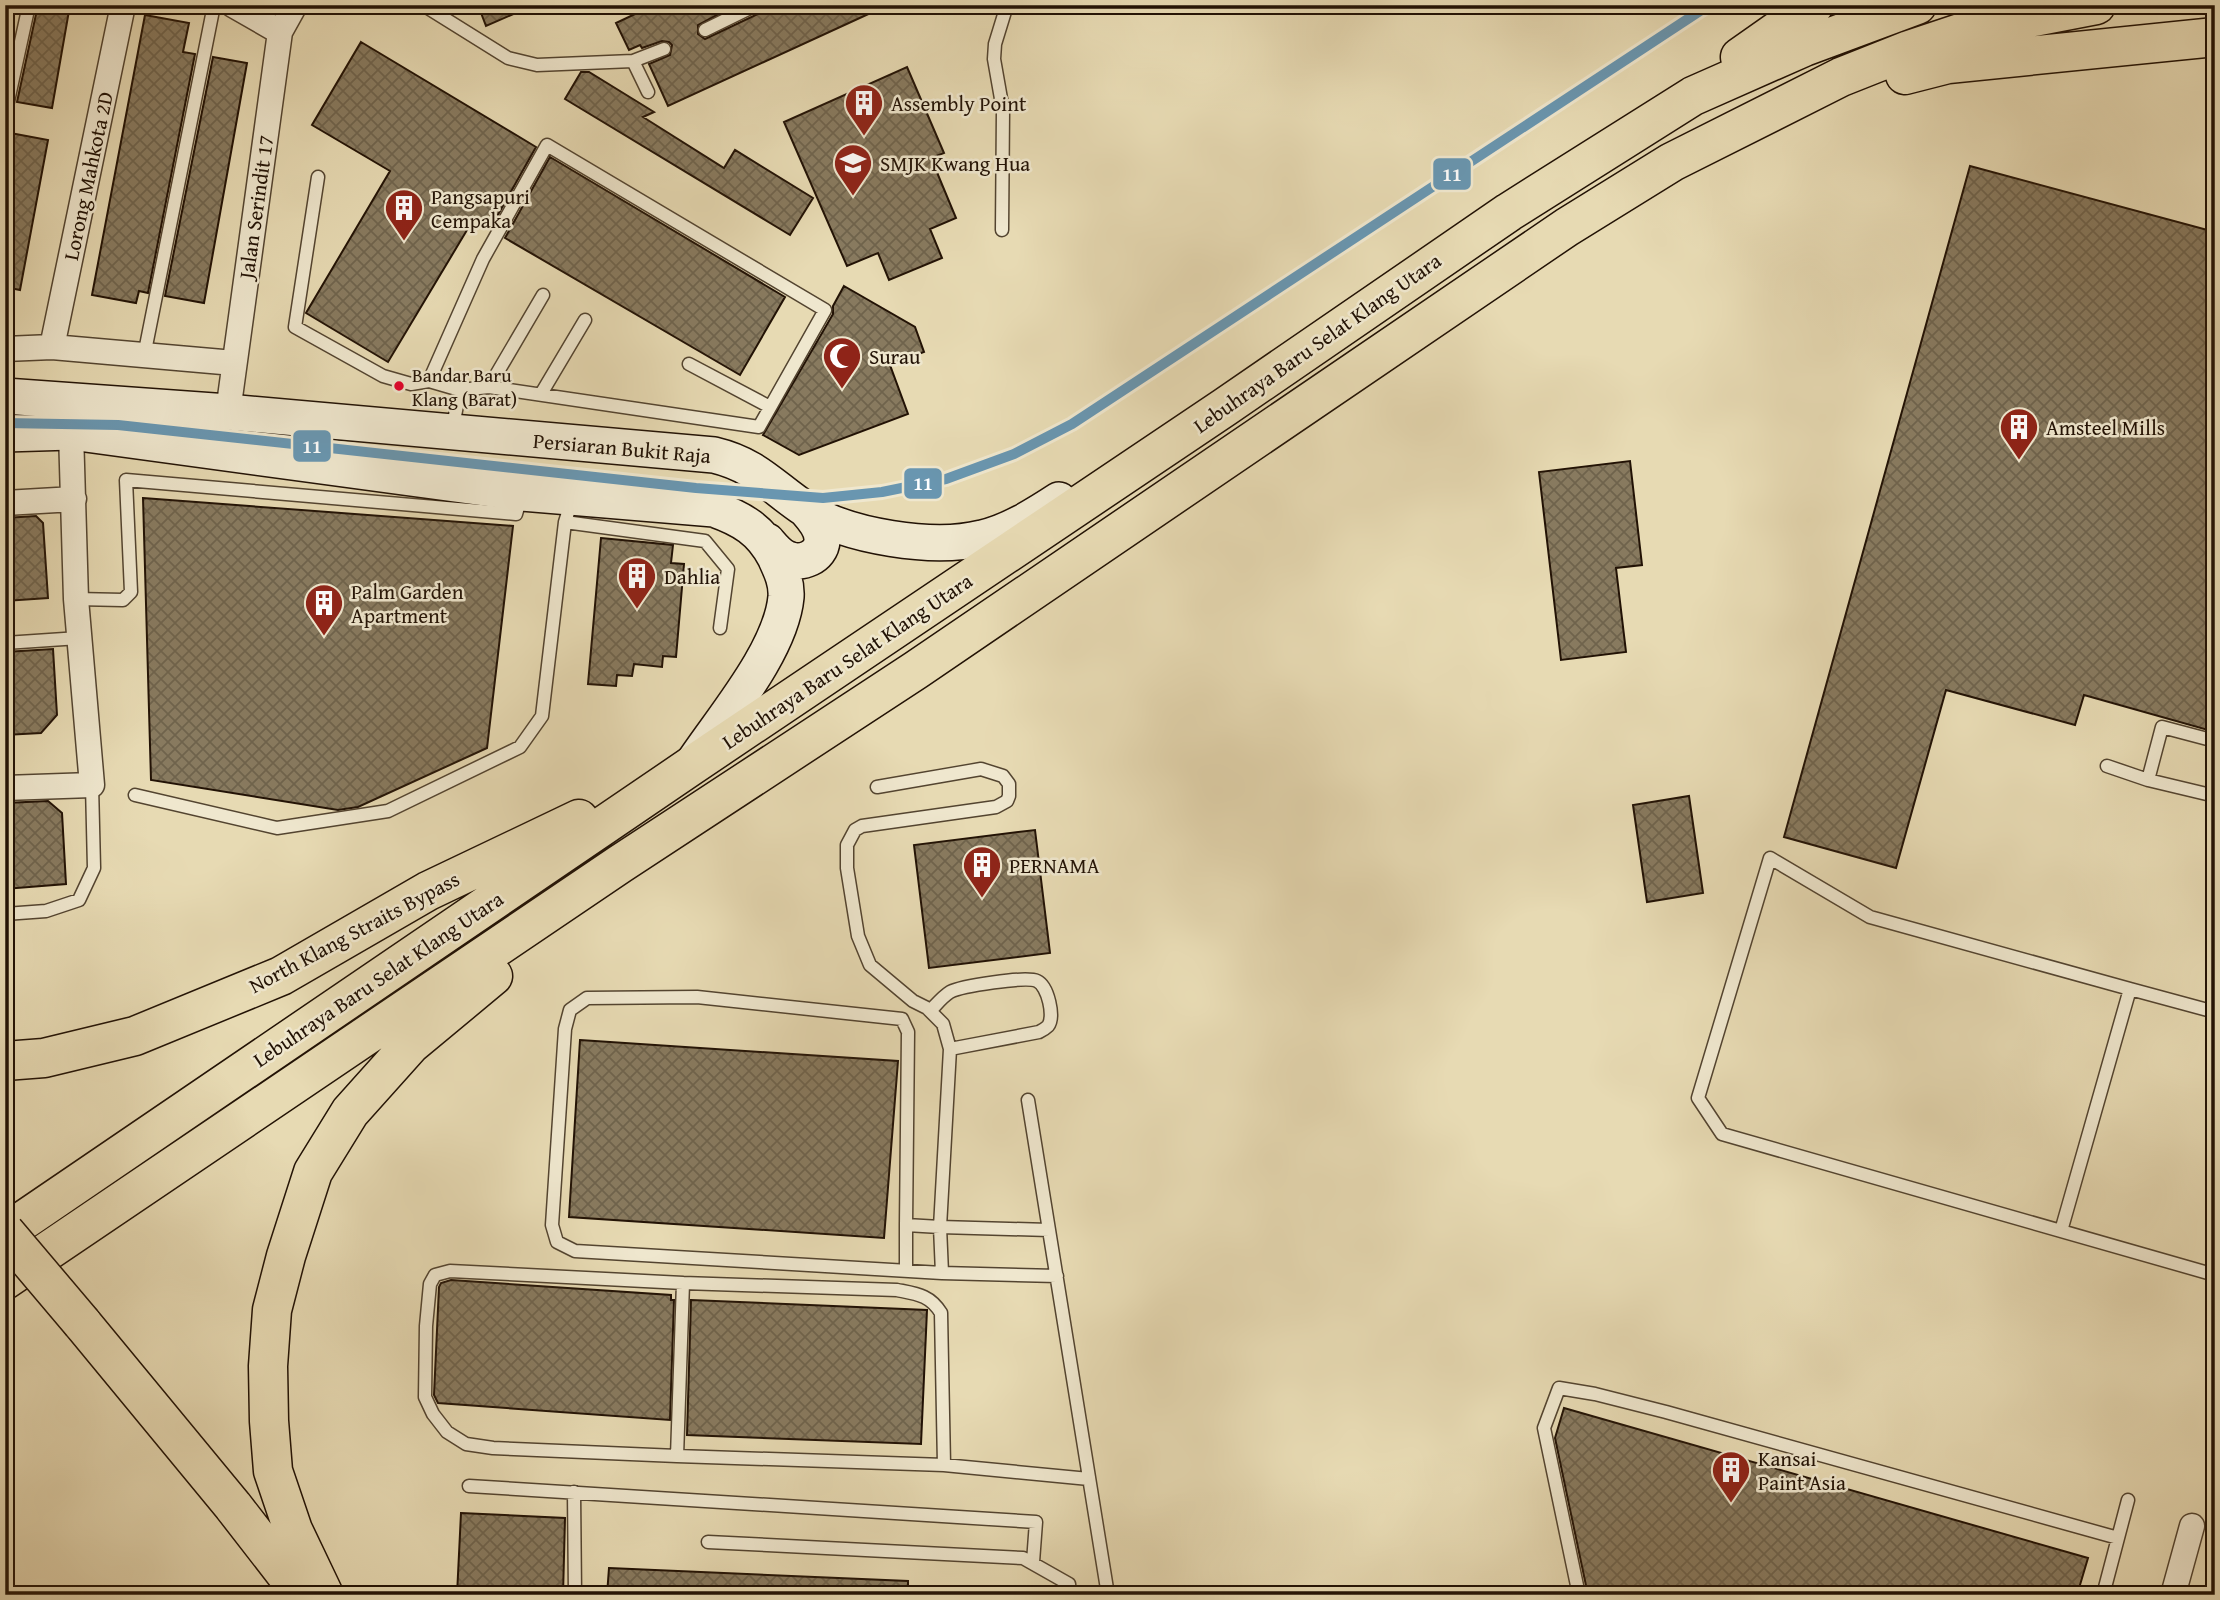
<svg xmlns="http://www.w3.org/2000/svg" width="2220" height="1600" font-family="'Gentium Book Plus',serif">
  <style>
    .building { fill: url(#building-cross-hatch); stroke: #221205; stroke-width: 2 }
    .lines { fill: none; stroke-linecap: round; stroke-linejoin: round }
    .lane-casing { stroke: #534430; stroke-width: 15 }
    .street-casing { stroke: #534430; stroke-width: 27 }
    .secondary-casing { stroke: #221205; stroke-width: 38 }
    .highway-casing { stroke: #221205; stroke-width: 41 }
    .lane { stroke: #efe7ce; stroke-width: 12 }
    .street { stroke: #efe7ce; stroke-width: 24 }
    .secondary { stroke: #efe7ce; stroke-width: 35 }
    .highway { stroke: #e7dab3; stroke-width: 38 }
    .highway-bridge-casing { stroke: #221205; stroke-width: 41; stroke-linecap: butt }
    .highway-bridge { stroke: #e7dab3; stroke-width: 38 }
    .rail-1-casing { stroke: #efe7ce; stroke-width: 16 }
    .rail-1 { stroke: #6996b0; stroke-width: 10 }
    .bus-dot { fill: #e4002b; stroke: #efe7ce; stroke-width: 2.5 }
    .labels { text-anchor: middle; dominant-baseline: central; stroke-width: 5; stroke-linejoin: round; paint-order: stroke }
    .bus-label { font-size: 19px; fill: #221205; stroke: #efe7ce; text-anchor: start }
    .poi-label { font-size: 21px; fill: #221205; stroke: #efe7ce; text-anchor: start }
    .street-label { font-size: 21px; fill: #221205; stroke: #efe7ce }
    .line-badge { stroke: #efe7ce; stroke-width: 2.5 }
    .badge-label { font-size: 19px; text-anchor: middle; font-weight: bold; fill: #fff }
  </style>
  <defs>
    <pattern id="building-cross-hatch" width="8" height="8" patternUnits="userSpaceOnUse" patternTransform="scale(1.75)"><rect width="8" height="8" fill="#887a5f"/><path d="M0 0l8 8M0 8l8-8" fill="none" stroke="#6f634c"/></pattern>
  </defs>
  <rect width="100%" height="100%" fill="#e7dab3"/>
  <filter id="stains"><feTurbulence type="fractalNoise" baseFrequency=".00286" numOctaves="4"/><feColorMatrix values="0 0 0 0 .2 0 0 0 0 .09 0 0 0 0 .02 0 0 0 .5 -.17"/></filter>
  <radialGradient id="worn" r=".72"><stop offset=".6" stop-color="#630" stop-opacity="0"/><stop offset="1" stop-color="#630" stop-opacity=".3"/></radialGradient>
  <path class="building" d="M38,5H70L52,108L17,102Z
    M478,5H534L486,26Z
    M654,5H736L698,25V34L705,39L760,13L765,5H888L668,106L649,64L670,55L672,45L669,42L662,41L642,48L640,45L629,50L616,23Z
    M145,15L189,23L183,52L195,54L148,293L139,291L136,303L92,295Z
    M361,42L536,147L490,229L473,220L388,362L306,313L390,171L312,125Z
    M213,57L247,63L204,303L165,296Z
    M907,67L944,153L931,158L956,218L930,229L942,258L889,280L878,253L847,266L784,122Z
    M581,72H589L654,112L643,117L724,168L735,150L813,198L790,235L565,99Z
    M5,132L48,140L20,290L5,287Z
    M550,157L785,297L740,375L505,238Z
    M1970,166L2215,232V732L2084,695L2075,725L1946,690L1896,868L1784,837Z
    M844,286L915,327L924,352L890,365L908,414L799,455L763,435L833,314V306Z
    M1630,461L1642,565L1616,568L1626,652L1561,660L1539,472Z
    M143,498L513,526L487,748L358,807L338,810L151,780Z
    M36,516L43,523L48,598L5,601V518Z
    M601,538L673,545L671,563L684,564L676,657L663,656L662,667L634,664L632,676L617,675L616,686L588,684Z
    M53,649L57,715L41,733L5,735V652Z
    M1689,796L1703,893L1647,902L1633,805Z
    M48,801L62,813L66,884L5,889V803Z
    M1035,830L1050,953L929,968L914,845Z
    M580,1040L898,1061L884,1238L569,1217Z
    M451,1280L671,1295V1300H674L670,1420L438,1403L434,1395L439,1287L441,1283Z
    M691,1300L927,1310L921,1444L687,1435Z
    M1564,1408L2088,1558L2077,1595H1588L1555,1438Z
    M461,1513L565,1518L563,1595H457Z
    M609,1568L908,1581V1595H607Z"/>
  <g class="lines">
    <g class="lane-casing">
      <path id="lane" d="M423,5L508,58L537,65L633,61L648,92
        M705,30L756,5
        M633,61L664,49
        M5,115L29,5
        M318,177L295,327L383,376L411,384L429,381L460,390L489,387L759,427L825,310L547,145L483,259L429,381
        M1002,230L1003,110L994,59L995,44L1007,5
        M144,356L214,5
        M689,364L770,407
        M489,387L543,295
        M541,394L585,320
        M452,431L460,390
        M565,522L705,541L728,569L720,628
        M76,599L123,600L131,592L126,480L516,514L521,497
        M5,643L79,638
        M2107,766L2148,780L2215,796
        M2148,780L2162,727L2215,741
        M877,787L981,769L1003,776L1009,784V796L1007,801L996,807L862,826L855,830L847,845V868L858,936L870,965L913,1001L927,1008L943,1024L950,1049L940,1227L1049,1230
        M135,795L277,828L388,811L520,747L542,716L565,522L572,500
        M5,914L46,911L79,900L94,868L92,785
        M2130,989L2215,1012
        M930,1011C936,1005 942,997 950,992C961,986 1026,976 1037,981C1048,986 1055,1017 1048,1026C1046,1028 1041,1031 1039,1032L950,1049
        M1028,1100L1108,1595
        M2061,1231L2130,989L1870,917L1770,858L1698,1098L1722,1134L2215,1275
        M906,1269V1225
        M942,1273L940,1227L906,1225L908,1032L902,1019L697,997L587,998L570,1010L565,1029L552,1225L557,1242L575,1251L942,1273L1057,1276
        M683,1283L897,1290C917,1294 930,1295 941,1313L944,1465
        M677,1456L683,1283L450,1271L435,1275L430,1284L426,1326L425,1397L433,1414L447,1432L466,1444L493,1448L677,1456L944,1465L1089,1479
        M469,1486L1036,1522L1033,1562
        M574,1492L575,1595
        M708,1542L1023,1558L1069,1584L1070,1595
        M1579,1595L1544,1428L1559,1388L1595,1394L1666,1412L2118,1538
        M2103,1595L2128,1500"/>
    </g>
    <g class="street-casing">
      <path id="street" d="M233,5L280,32
        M52,347L123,5
        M5,349L52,347L234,363
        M228,412L280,32L295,5
        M5,503L74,499
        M5,788L92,785L76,599L71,432
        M2173,1595L2192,1526"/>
    </g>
    <g class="secondary-casing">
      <path id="secondary" d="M5,396L228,412L714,455C756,465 772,487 805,509C847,537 934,550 982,538C1009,532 1036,515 1059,500
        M5,434L71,432L522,493L714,509C742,519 761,530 775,557C781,570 787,582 786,597C781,651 723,718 693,763
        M767,541C773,548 779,556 788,559C801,565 821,557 822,541C823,529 814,519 807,511"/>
    </g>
    <g class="highway-casing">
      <path id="highway" d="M1740,57L1814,5
        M1905,75L1948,64L2215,37
        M5,1061L44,1058L135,1036L281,976L428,891L579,819
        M5,1233L691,766L1225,407L1509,212L1693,96L1804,47L1917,5
        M5,1280L620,864L916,670L1567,227L1672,162L1841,77L1909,50L1972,29L2096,5
        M82,1323L233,1506L302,1595
        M324,1595L293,1530L273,1471L269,1421L268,1366L272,1310L286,1256L313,1172L350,1112L410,1045L493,976"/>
    </g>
    <use href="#lane" class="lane"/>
    <use href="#street" class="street"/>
    <use href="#secondary" class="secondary"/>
    <use href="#highway" class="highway"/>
    <g class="highway-bridge-casing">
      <path id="highway-bridge" d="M5,1232L82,1323"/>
    </g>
    <use href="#highway-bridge" class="highway-bridge"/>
    <g class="rail-1-casing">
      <path id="rail-1" d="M5,423L118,425L696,488L823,498L882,492L946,479L1014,454L1072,424L1709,5"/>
    </g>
    <use href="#rail-1" class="rail-1"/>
  </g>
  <defs>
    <g id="building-pin" transform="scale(2.0125)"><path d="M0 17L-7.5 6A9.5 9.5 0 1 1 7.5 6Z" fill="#8f2418" stroke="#efe7ce"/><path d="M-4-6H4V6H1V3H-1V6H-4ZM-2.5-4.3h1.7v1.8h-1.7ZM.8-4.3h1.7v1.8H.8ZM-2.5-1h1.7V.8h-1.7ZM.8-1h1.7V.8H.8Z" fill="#fff"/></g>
    <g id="school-pin" transform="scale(2.0125)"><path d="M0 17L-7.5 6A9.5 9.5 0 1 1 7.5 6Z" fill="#8f2418" stroke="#efe7ce"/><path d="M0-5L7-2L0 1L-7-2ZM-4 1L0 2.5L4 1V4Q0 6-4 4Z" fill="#fff"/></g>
    <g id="mosque-pin" transform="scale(2.0125)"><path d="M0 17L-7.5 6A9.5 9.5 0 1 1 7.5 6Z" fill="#8f2418" stroke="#efe7ce"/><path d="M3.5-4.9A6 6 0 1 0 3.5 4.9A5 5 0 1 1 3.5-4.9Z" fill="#fff"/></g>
  </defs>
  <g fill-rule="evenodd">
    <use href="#building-pin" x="864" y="103"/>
    <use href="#school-pin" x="853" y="163"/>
    <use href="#building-pin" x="404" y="208"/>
    <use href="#mosque-pin" x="842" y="356"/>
    <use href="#building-pin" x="2019" y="427"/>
    <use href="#building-pin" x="637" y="576"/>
    <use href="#building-pin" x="324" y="603"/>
    <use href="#building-pin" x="982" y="865"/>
    <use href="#building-pin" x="1731" y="1470"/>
  </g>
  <circle class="bus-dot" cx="399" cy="386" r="6"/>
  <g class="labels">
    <g class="bus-label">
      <text x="412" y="375">Bandar Baru<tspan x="412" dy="24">Klang (Barat)</tspan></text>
    </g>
    <g class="poi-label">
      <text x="891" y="103">Assembly Point</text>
      <text x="880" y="163">SMJK Kwang Hua</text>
      <text x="431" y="196">Pangsapuri<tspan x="431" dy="24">Cempaka</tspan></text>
      <text x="869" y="356">Surau</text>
      <text x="2046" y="427">Amsteel Mills</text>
      <text x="664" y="576">Dahlia</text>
      <text x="351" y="591">Palm Garden<tspan x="351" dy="24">Apartment</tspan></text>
      <text x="1009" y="865">PERNAMA</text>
      <text x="1758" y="1458">Kansai<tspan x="1758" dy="24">Paint Asia</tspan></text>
    </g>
    <g class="street-label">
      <text transform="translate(88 176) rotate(-78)">Lorong Mahkota 2D</text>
      <text transform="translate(256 207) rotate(-82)">Jalan Serindit 17</text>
      <text transform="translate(1317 343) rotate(-35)">Lebuhraya Baru Selat Klang Utara</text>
      <text transform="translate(622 448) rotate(5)">Persiaran Bukit Raja</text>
      <text transform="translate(847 661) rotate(-34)">Lebuhraya Baru Selat Klang Utara</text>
      <text transform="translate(354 932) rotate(-28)">North Klang Straits Bypass</text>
      <text transform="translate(378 979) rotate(-34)">Lebuhraya Baru Selat Klang Utara</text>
    </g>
  </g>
  <g class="line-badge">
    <rect x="1432" y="157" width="40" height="34" rx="7" fill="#6996b0"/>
    <rect x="292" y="429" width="40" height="34" rx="7" fill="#6996b0"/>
    <rect x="903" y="467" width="40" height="33" rx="7" fill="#6996b0"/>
  </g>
  <g class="badge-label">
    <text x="1452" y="181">11</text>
    <text x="312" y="453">11</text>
    <text x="923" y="490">11</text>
  </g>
  <rect width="2220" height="1600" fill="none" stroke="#e7dab3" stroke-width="28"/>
  <rect x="7" y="7" width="2206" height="1586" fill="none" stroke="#221205" stroke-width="3.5"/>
  <rect x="14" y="14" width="2192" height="1572" fill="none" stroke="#221205" stroke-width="2"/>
  <rect width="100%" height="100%" filter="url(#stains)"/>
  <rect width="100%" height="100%" fill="url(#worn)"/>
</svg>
